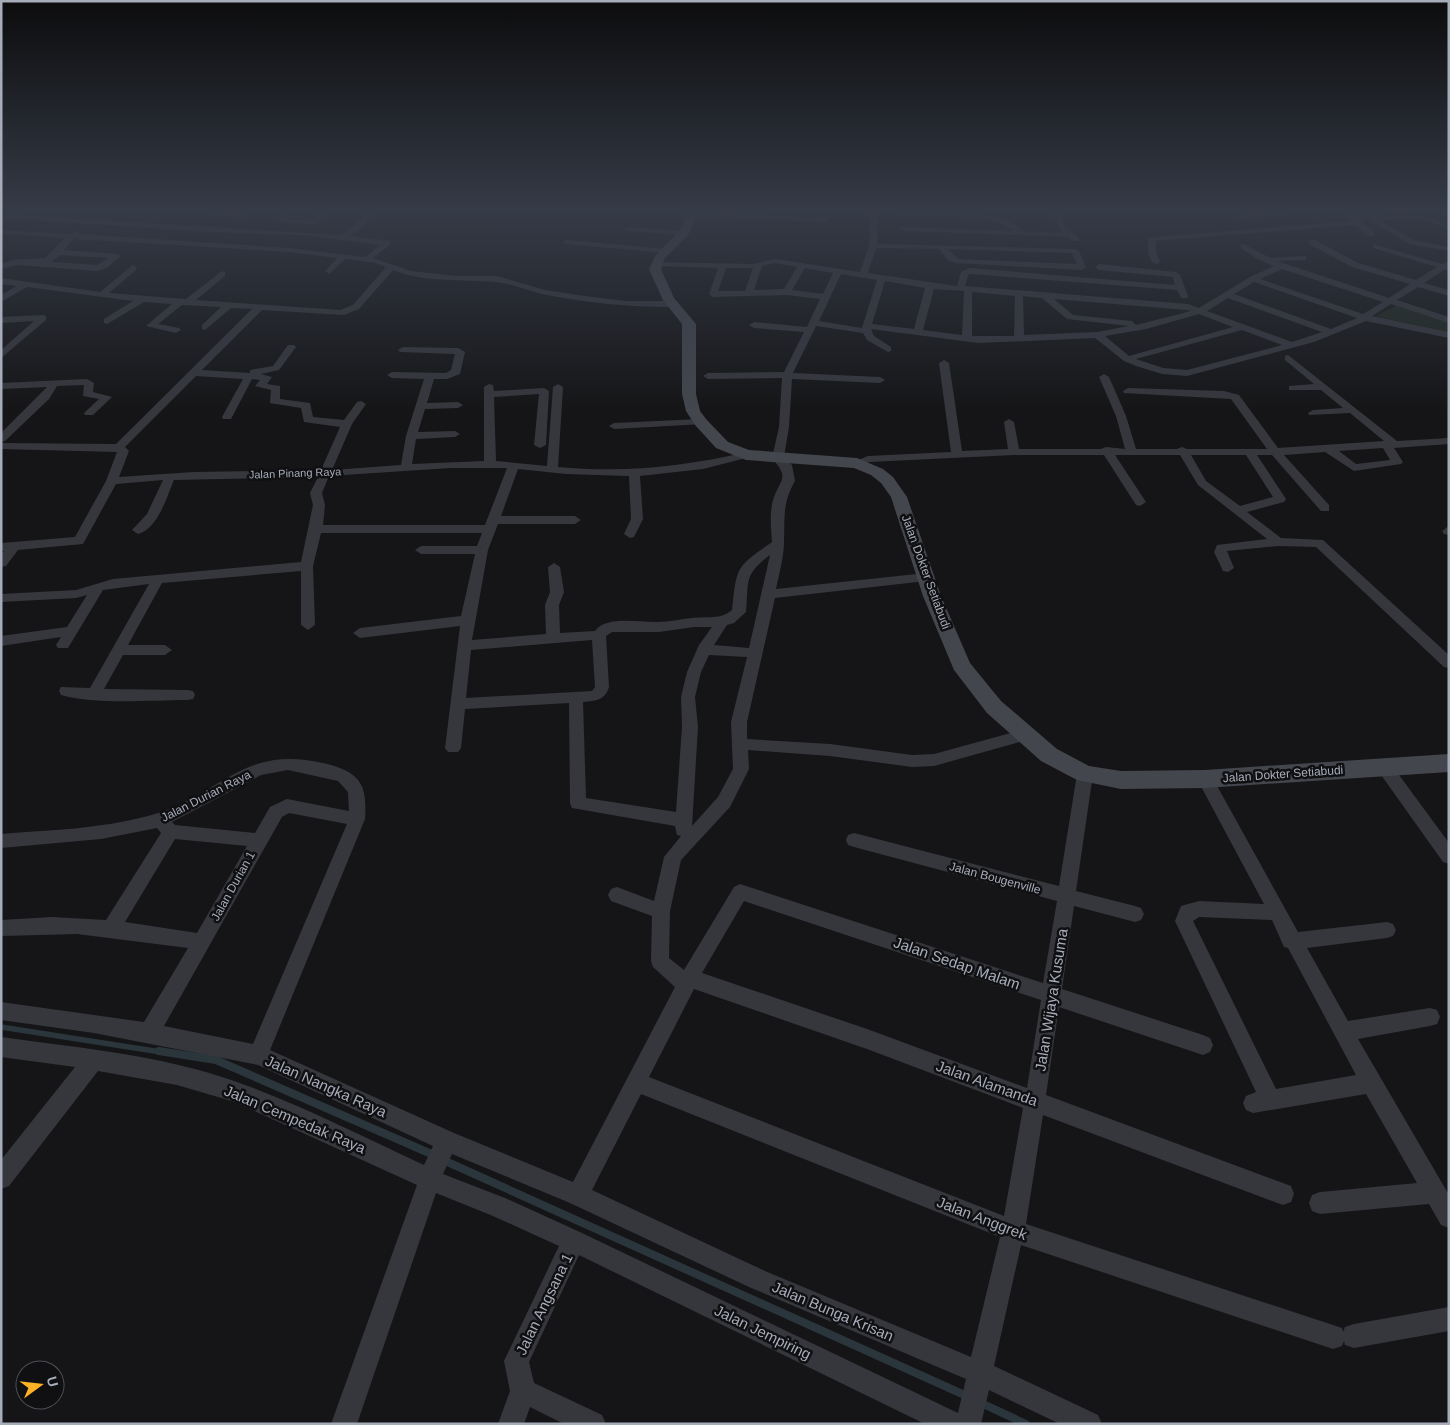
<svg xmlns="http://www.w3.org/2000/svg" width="1450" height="1425" font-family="Helvetica,sans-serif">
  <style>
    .green { fill: #1d261e }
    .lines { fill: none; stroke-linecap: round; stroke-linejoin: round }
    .stream-far1 { stroke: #2a353c; stroke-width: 5.5 }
    .stream { stroke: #2a353c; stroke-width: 8 }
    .street { fill: #36373d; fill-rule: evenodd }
    .secondary { fill: #43464d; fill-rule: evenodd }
    .labels { text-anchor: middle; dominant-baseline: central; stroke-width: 5; stroke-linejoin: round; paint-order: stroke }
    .far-street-label { font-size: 11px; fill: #a6acb9; stroke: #101012 }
    .street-label { font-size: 12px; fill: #a6acb9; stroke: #101012 }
    .near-street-label { font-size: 15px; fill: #a6acb9; stroke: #101012 }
  </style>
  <rect width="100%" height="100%" fill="#151517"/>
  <path class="green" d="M1398,305L1449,322V332L1375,316Z"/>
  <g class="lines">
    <path class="stream-far1" d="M1,1027L167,1053"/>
    <path class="stream" d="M159,1051L216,1060L436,1156
      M443,1160L969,1397
      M981,1403L1026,1424"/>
    <path class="street" d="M194,212H238L248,215L244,217Z
      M282,212H290L287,219L314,220L321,212H330L316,224L279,223Z
      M366,212H374L362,228L349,236L390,241V245L373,258L411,271L457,276H497L545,290L585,296L625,301H672L676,304L672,307C629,307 589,303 547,295C530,292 512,283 495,282C461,279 426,283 393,270L359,309L344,315L262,310L202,370L250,373V370L273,366L288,345H294L296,347L279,370L261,374L272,377L267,384L280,386V399L310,403L313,417L344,420L357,402L361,401L366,404L352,424L332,470L401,465L406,436L424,379L392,378L387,375L392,372L446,373L451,370L455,354L400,352L398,350L403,347L458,348L465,352L460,374L447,379H434L427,403L458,402L463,405L458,408L425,409L418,432L455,431L460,434L455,437L416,439L412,464L484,461V387L489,384L493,385L494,391L544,388L549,391L546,445L540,448L534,445L539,394L494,397L496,461L547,466L553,387L558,384L563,387L558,467C622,473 684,467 746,452L752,455L750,457L703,469L640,476L643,519L634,537L630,538L624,534L631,519L629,476L566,474L518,469L501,516H575L581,520L575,524H498L488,550L472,640L546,634L545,605L550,592L548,567L554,563L560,567L564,592L559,605L560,633L595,631C607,615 640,623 658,622C669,622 681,619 692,618C708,616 720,620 732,610C737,566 735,568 772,542C771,527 769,511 774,497C782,476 789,479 772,458L779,427L782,378L708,379L703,376L708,373L784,372L804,332L754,328L749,325L754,322L807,327L820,299L787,295L713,297L709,294L718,268L656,266H653V262L753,264L775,259L860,272L869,246L871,212H879L877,244L1075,249L1079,251L1086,267L1082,270L957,263L949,261L939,249L876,248L868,273L957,286L961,272L969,268L1175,285L1173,277L1099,270L1095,267L1099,264L1176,272L1180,275L1188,296L1187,298H1181L1177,290L971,274L968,275L965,286L1188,304L1199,308L1250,277L1274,266L1257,259L1241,248V244H1244L1270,258L1306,256V260H1303L1277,261L1389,298L1410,284L1352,267L1309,244V240H1315L1358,263L1416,280L1437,267L1373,248V244L1442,264L1449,261V270H1444L1424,283L1449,290V296L1418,287L1397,300L1449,317V323L1391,304L1372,316L1449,332V338L1366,321L1314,342L1187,376L1162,374L1136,366L1124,361L1095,338L978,343L871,329L874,336L891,347V351L888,352L867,340L863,333L816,326L793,373L880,377L885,380L880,383L792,379L789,427L784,457L792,465L795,481C782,504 785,517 784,542C784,557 779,574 776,589L926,573L932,577L926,581L775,598L747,722V739L830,744L912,755L934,754L1025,729L1030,731L1033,735L1030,739L934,766L912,767L830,756L748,750L749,769L730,807L681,860L670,911L669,958L684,970L734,887L740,884L1043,983L1057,901L854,847L848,845L846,840L848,835L854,833L1059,886L1077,774L1079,770L1085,768L1091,770L1093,774L1076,891L1135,906L1141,908L1144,914L1141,920L1135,922L1074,906L1062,989L1203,1035L1210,1038L1213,1045L1210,1052L1203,1055L1059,1007L1046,1095L1283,1183L1291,1186L1294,1194L1291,1202L1283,1205L1043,1115L1026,1224L1333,1325L1342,1328L1343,1332L1345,1327L1354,1324L1449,1307V1331L1354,1348L1345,1345L1344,1341L1342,1346L1333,1349L1021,1245L994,1366L1098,1415L1102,1424H1060L989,1390L981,1424H925L579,1255L529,1362L534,1383L602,1415L606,1424H564L530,1407L524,1424H498L510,1391L504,1361L559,1246L493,1216L436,1193L357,1424H331L417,1185L235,1102L177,1085L98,1071L9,1186L1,1189V1160L75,1067L1,1057V1037C80,1048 162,1055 237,1082C301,1105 363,1137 424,1165L433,1146L258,1065L94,1033L1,1020V1002L144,1022L188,948L77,934L1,936V920L52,917L106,920L161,833L157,828L101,839L1,848V834C50,830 100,829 148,816C223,796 241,741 331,765C363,774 367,789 365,819L270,1050L454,1133L573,1182L675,987L653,967L651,961L652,916L611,901L608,895L611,889L617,887L654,901L664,857L681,836L677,835L675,826L572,808L570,803L569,703L465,709L461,748L458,752H448L445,748L460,626L360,638L353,633L360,628L461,616L475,554H421L415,550L421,546H477L482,533H321L313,566L315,625L308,630L301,625V571L162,583L128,645H165L172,650L165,655H123L104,689L188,690L193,691L195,695L193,699L188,700C151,700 95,705 61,695L59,691L61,687L90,688L149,584L103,590L68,648H58L56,645L61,637L1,646V636L67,627L87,595L76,598L1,602V594L76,590L113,579L301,562L313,505L310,493L318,477L174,480C167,496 158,529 138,534L132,530L147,514L163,480L116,484L83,544L18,550L6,566L1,567V554L4,551H1V543L75,537L106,481L117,452L1,449V443L116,444L252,309L231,308L205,330L202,329V325L221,307L182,305L158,324L179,328L181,330L176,333L146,326L172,304L144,302L107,324L104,323V319L133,301L27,287L1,302V295L17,286L1,284V278L100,292L133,265L137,268L136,270L109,293L186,299L222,271L225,272V276L196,300L340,310L353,305L386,267L376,263L345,259L329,274L325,271L337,258L289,252L74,239L64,250L117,254L121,256L107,268L97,271L18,265L1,269V264L12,260L45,258L65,238L1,234V230L70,234L76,231H79V234L289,248L365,257L380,245L311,236L210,232L1,218V214L341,235L356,224ZM948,249L1072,253L1077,264L958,259ZM60,255L109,258L97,265L51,262ZM775,263L797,267L784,289L754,290L762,266ZM726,268H753L745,291H718ZM805,268L833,273L823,294L792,290ZM1282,269L1383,302L1363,314L1260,279ZM841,274L877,280L862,328L819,321ZM885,281L925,288L914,329L872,324ZM1254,282L1357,318L1331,329L1234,294ZM934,289L964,291L962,335L923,330ZM972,292L1015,296L1014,336H972ZM1023,296L1042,298L1067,319L1129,326L1097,332L1024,335ZM1228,298L1322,332L1292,342L1207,311ZM1054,299L1187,310L1191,311L1136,325L1132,321L1073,315ZM1199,314L1233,327L1129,356L1105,336L1146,329ZM1242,330L1282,345L1187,370L1163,368L1136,359ZM196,376L243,379L222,417L223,419H231L252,379L260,380L255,386L271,390L270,403L301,408L304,422L340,427L321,470L194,472L119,477L129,451L125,447ZM450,468H507L485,525H323L325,505L322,493L329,476ZM770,555L749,648L714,645L727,625L734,623L746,612C749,581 743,575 770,555ZM694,627H712L699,645L687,672L681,697L682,727L676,812L586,798L583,702C596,701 605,700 609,687L606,636L612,632H659ZM592,640L595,687L592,691L466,698L471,650ZM709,655L747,657L731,722L733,769L718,797L692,826L698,727L695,697L701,672ZM288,770L338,781L348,792L349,811L287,799L270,807L255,833L175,825L172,822L261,775ZM289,813L347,824L253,1044L164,1026L282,817ZM175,839L247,846L197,933L125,922ZM744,901L1041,1000L1027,1088L867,1029L702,973ZM694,989L867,1049L1023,1108L1004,1216L649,1077ZM641,1094L1000,1237L971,1357L765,1271L592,1190ZM452,1154L570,1203L749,1287L966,1379L958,1413L582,1233L505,1198L443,1174Z
      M692,212L825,218L829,220L825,222L694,216L690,214Z
      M1051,212H1059L1067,229L1079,237V241H1073L1068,237L904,231L900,229L901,227L1013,231C990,211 929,216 899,215L895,213H964L1002,219L1015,224L1023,231L1062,233Z
      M1265,212H1298L1238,219L1234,217Z
      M1343,212H1352L1354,215L1426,216L1449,225V230L1425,220H1380L1414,240L1449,247V251L1409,244L1369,219H1359L1374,232V236H1368L1356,225L1156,241V252L1160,262L1156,264C1147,260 1148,248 1148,239L1152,237L1352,221Z
      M628,227L684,231L688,233L684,235L625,231L624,229Z
      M567,240L667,249L671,251L667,253L564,244V240Z
      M43,315L46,316V320L1,358V350L34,321L1,323V317Z
      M1288,355L1397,441L1449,438V444L1394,448L1403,462L1401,464L1354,471L1325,452L1284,455L1329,505V511H1321L1272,455H1257L1286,499L1284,502L1247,512L1281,538L1323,540L1449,655V668L1444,667L1316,547L1278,546L1227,551L1234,568L1228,572L1223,571L1214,552L1217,545L1267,539L1198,485L1180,455H1115L1146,502L1140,506L1136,505L1104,455H1014L869,462L857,466L851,463L868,456L951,452L939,363L944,360L949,363L962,451L1008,449L1004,422L1009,419L1014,422L1019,449H1101L1106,447L1125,449L1116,416L1099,377L1104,374L1109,377L1126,416L1136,449H1177L1182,447L1187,449H1267L1231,399L1124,393L1123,391L1128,388L1224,391L1239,395L1278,448L1384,441L1350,413L1309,415L1308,413L1313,410L1343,408L1321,390H1289V386L1314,384L1285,360V356ZM1383,448L1390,460L1356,464L1339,451ZM1191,455H1246L1273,497L1240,506L1206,481Z
      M87,379L94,383L93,392L112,397L93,415H85L84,413L99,399L83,396L84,385L57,386L49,399L5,441L1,442V433L47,387L1,389V383Z
      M700,419L705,422L704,424L614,429L609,426L614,423Z
      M1449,526V535L1444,534L1442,531Z
      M1385,762L1391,764L1449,843V864L1443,862L1379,772L1377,768L1379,764Z
      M1205,773L1211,775L1298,932L1387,922L1393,924L1396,930L1393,936L1387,938L1307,948L1348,1021L1430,1008L1437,1010L1440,1017L1437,1024L1430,1026L1358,1039L1449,1195V1228L1441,1225L1429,1204L1320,1214L1312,1211L1309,1203L1312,1195L1320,1192L1417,1183L1366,1094L1253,1113L1246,1110L1243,1103L1246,1096L1256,1092L1175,921L1181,906L1199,901L1264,904L1197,779L1199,775ZM1199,917L1272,920L1284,947L1288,948L1356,1075L1276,1089L1193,921Z"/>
    <path class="secondary" d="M689,212H700L688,235L664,259L661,269L674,298L696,324V394L700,411L706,419L728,442L749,450L857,458L883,469L893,477L907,497L941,596L970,663L1001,701L1057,749L1089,766L1121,771L1205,770L1449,754V772L1205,788L1121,789L1077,780L1041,761L987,713L954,670L923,596L891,497L881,483L871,475L854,468L746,460L716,448L695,425L686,411L682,394V324L663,300L649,269L655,256L679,231Z"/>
  </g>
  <linearGradient id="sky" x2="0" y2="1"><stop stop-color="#0c0c0d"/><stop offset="0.51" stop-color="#353b47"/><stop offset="1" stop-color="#353b47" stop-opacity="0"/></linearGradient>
  <rect width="1450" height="412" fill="url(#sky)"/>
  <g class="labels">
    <g class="far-street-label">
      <text transform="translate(295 473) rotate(-2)">Jalan Pinang Raya</text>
    </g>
    <g class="street-label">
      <text transform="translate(926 572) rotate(70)">Jalan Dokter Setiabudi</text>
      <text transform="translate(1283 774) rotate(-4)">Jalan Dokter Setiabudi</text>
      <text transform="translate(206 796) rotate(-27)">Jalan Durian Raya</text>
      <text transform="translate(995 878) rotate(15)">Jalan Bougenville</text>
      <text transform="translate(233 886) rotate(-61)">Jalan Durian 1</text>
    </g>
    <g class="near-street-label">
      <text transform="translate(957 963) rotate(19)">Jalan Sedap Malam</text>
      <text transform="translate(1051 1000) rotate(-81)">Jalan Wijaya Kusuma</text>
      <text transform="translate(987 1083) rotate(20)">Jalan Alamanda</text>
      <text transform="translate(326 1086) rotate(24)">Jalan Nangka Raya</text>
      <text transform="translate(295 1119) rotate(23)">Jalan Cempedak Raya</text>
      <text transform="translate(982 1218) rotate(21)">Jalan Anggrek</text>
      <text transform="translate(544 1304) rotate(-64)">Jalan Angsana 1</text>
      <text transform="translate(833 1311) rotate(23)">Jalan Bunga Krisan</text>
      <text transform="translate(763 1332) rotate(26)">Jalan Jempiring</text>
    </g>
  </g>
  <rect width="1450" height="1425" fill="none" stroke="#a6acb9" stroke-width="5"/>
  <g transform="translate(40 1385) rotate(75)"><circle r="24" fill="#101012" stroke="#4c4e55"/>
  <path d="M0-4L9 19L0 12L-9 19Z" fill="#ffb125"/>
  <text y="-8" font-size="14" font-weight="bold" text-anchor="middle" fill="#a6acb9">U</text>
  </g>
</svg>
